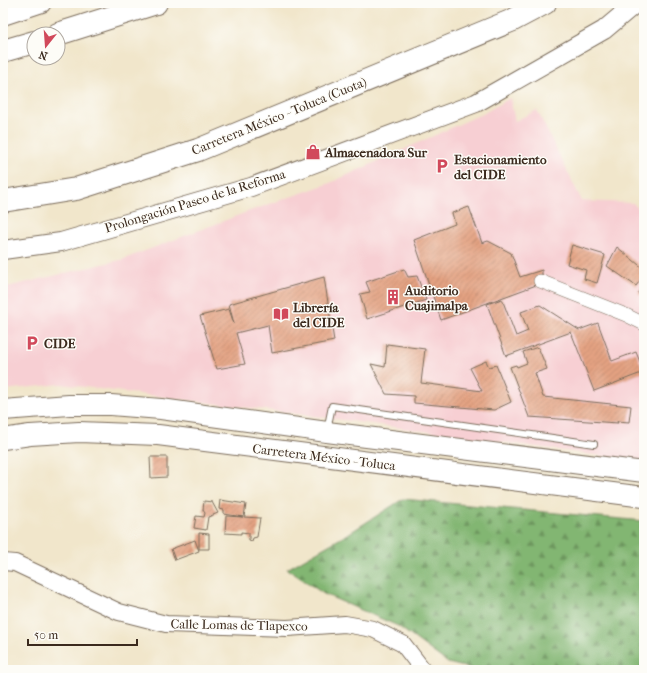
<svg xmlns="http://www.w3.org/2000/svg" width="647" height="673" font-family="'IM FELL French Canon',serif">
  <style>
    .built { fill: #f7cfd3 }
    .forest { fill: url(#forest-firs); stroke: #5e7048 }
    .building { fill: url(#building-hatch) }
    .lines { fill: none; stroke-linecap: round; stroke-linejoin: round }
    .service-casing { stroke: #7b6c5b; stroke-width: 8 }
    .minor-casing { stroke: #7b6c5b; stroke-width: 14 }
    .tertiary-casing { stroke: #7b6c5b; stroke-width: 18 }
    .secondary-casing { stroke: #7b6c5b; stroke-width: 20 }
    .primary-casing { stroke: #7b6c5b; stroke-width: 22 }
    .motorway-casing { stroke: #7b6c5b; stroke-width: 24 }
    .service { stroke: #fff; stroke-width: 6 }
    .minor { stroke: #fff; stroke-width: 13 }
    .tertiary { stroke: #fff; stroke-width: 16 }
    .secondary { stroke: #fff; stroke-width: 18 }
    .primary { stroke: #fff; stroke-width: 20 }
    .motorway { stroke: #fff; stroke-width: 22 }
    .labels { text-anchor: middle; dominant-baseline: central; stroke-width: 3; stroke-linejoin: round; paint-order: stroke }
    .street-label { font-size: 13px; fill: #3b2a1e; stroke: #fdfcf7 }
    .poi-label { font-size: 13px; font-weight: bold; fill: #3b2a1e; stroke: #fdfcf7; text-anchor: start }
  </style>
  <defs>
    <pattern id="forest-firs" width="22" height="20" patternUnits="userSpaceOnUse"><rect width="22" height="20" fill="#82b672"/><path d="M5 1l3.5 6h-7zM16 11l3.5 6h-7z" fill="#6c945d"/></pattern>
    <pattern id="building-hatch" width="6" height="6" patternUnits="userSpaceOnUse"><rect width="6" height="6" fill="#e4a282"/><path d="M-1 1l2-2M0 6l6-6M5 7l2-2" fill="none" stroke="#ba846a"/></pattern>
  </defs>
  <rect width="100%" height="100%" fill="#fdfcf7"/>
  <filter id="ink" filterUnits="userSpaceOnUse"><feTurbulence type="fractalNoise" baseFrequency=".025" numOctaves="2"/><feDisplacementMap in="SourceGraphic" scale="8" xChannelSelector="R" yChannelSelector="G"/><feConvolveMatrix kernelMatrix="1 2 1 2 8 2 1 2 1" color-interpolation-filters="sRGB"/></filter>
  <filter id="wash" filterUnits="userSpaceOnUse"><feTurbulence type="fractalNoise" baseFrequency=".012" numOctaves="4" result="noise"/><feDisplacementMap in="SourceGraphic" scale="16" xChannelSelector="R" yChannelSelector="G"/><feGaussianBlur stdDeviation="0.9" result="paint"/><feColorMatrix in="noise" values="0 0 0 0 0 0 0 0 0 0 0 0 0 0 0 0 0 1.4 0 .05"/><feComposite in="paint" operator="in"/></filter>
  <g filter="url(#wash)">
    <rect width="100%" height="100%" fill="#f1e6cb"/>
    <path class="built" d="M510,98L515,121L537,110L582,201L633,203L644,215V462L329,418L61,384L3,390V288L124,259L247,212L330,183L486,112Z"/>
    <path class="forest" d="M403,499L644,521V670H476L448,663L398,626L324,594L287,569L348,534Z"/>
    <g id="blocks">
      <path class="building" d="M469,207L482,243L488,241L511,253L520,277L542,270V277L539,284L441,320L414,240L455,224L452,213Z
        M572,245L605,255L597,283L584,279L586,270L567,264Z
        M617,247L644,269V275L636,286L607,266Z
        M404,269L408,277L417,276L426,300L367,319L360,294L370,292L366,282Z
        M324,277L334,341L272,353L268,325L236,333L245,364L217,369L200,316L229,309L234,324L229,304Z
        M644,284V297L638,293Z
        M502,299L516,336L528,331L521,312L540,305L579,330L598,323L612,361L636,352L644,372L594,391L571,332L506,356L487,304Z
        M387,344L425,349L421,383L482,391L470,368L486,361L489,367L496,365L511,402L494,410L414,403V396L386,394L371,364L385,367Z
        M538,347L547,369L535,373L543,397L631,406L629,422L617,421L618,423L529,417L510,367L516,365L517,367L527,363L523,352Z
        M150,457H167V477L151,478Z
        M220,500L246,504L244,517L260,518L257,537L253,538L252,541L249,540V533L241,532V534L225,533L226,516L243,517L224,514V510L219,509Z
        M204,501L212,502L218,513L208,517L206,530L194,528L196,516L204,517L205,513L203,510Z
        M199,533L209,534V549H199Z
        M195,540L199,551L175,560L171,549Z"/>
    </g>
  </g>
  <g filter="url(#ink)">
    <use href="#blocks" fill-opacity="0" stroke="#7b6c5b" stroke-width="1"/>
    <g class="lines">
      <g class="service-casing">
        <path id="service" d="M327,430L332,406L594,444"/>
      </g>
      <g class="minor-casing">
        <path id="minor" d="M540,281L626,315L644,324"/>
      </g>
      <g class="tertiary-casing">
        <path id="tertiary" d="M3,562L15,563L119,612L166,624L287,628L345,624L373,629L403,644L423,670"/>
      </g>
      <g class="secondary-casing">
        <path id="secondary" d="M3,16L42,3
          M3,250L61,242L251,187L476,103L604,30L636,3"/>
      </g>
      <g class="primary-casing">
        <path id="primary" d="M3,410L69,405H111L161,409L327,432L644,472
          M3,439L30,435L79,432L158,435L644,497"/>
      </g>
      <g class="motorway-casing">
        <path id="motorway" d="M58,34L156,3
          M3,51L34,42
          M3,201L76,189L198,150L513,20L545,3"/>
      </g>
      <use href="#service" class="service"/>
      <use href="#minor" class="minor"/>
      <use href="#tertiary" class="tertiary"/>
      <use href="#secondary" class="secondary"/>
      <use href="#primary" class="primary"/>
      <use href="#motorway" class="motorway"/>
    </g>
  </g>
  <defs>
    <g id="shop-bare" transform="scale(1.2)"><path d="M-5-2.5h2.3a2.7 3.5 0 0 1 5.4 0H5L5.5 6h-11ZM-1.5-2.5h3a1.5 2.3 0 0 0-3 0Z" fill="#d1495b" stroke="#fdfcf7" stroke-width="2.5" paint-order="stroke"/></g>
    <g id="parking-bare" transform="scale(1.2)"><path d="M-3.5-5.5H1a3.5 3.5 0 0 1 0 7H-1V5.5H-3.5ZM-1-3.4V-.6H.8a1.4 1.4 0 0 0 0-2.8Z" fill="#d1495b" stroke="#fdfcf7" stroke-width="2.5" paint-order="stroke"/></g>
    <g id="building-bare" transform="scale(1.2)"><path d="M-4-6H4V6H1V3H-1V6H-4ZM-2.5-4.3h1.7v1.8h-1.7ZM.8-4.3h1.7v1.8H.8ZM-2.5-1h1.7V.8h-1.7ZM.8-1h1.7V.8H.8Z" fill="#d1495b" stroke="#fdfcf7" stroke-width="2.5" paint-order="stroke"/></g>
    <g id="library-bare" transform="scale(1.2)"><path d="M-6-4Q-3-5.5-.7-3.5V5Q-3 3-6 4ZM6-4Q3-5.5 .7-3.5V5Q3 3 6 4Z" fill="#d1495b" stroke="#fdfcf7" stroke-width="2.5" paint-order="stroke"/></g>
  </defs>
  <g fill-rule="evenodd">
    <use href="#shop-bare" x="313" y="152"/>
    <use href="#parking-bare" x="442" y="166"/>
    <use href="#building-bare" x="393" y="297"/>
    <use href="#library-bare" x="281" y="314"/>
    <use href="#parking-bare" x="32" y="343"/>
  </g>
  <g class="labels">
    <g class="street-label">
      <text transform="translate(279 116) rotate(-22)">Carretera México - Toluca (Cuota)</text>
      <text transform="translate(195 201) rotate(-17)">Prolongación Paseo de la Reforma</text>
      <text transform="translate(324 457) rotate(7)">Carretera México - Toluca</text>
      <text transform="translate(239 625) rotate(1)">Calle Lomas de Tlapexco</text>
    </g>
    <g class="poi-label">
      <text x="325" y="152">Almacenadora Sur</text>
      <text x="454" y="159">Estacionamiento<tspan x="454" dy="15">del CIDE</tspan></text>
      <text x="405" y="290">Auditorio<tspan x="405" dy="15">Cuajimalpa</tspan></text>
      <text x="293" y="307">Librería<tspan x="293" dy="15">del CIDE</tspan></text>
      <text x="44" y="343">CIDE</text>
    </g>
  </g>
  <rect width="647" height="673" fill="none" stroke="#fdfcf7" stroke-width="16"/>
  <g transform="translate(46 46) rotate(197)"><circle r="19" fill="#fdfcf7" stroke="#afa8a0"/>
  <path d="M0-3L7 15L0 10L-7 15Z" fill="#d1495b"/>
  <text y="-6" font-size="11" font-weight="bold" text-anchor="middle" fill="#3b2a1e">N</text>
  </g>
  <path d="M28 639v6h109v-6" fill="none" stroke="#3b2a1e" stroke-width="2"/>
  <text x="34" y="639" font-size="12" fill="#3b2a1e" stroke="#fdfcf7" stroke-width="3" paint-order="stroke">50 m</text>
</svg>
